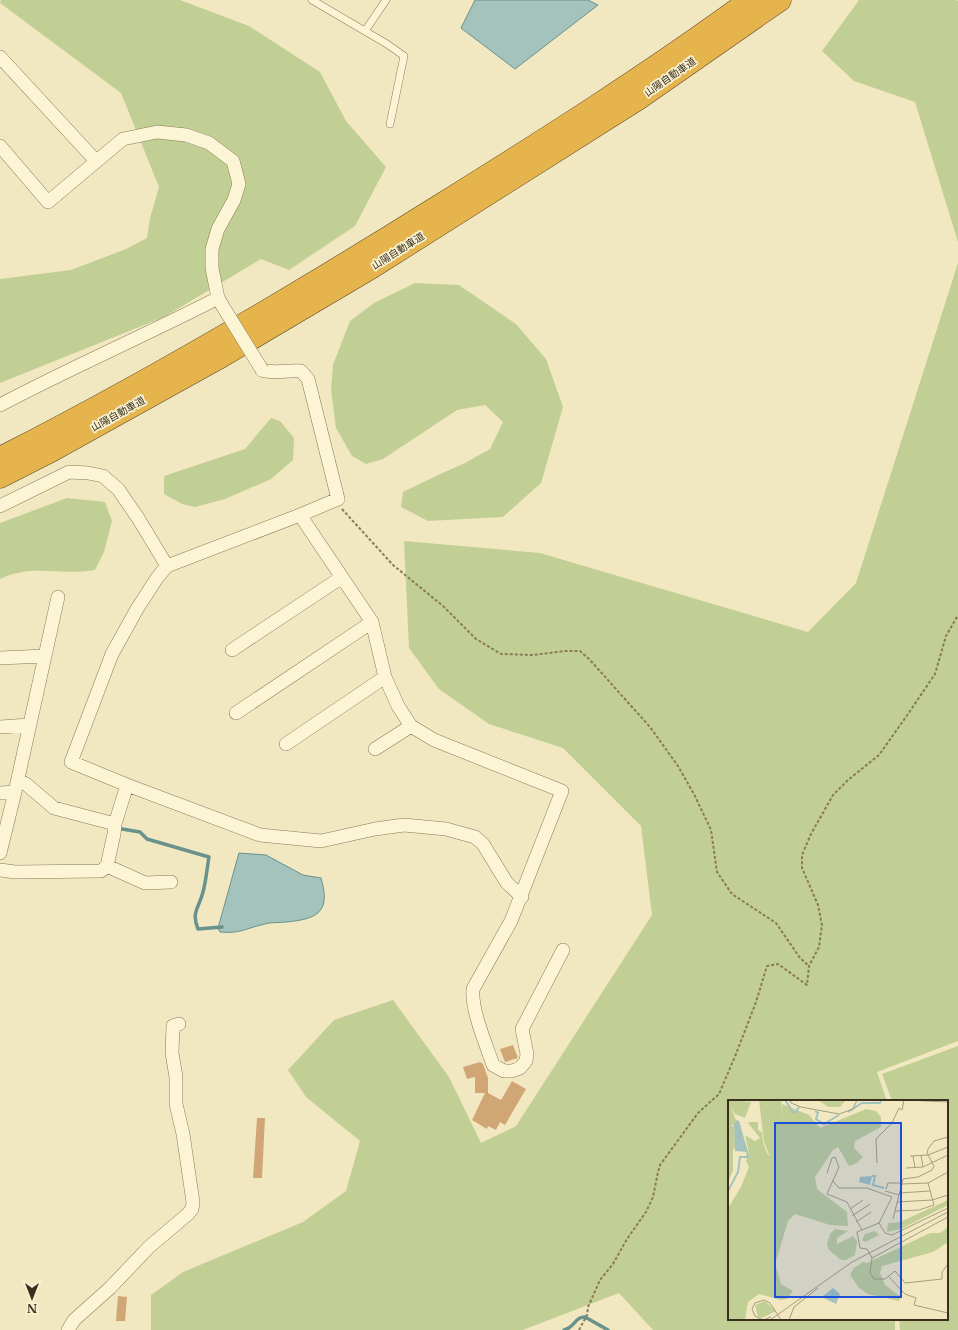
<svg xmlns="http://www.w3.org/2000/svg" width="958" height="1330" font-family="'Libre Baskerville','Noto Sans JP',serif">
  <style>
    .green { fill: #c2cf94 }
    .water { fill: #a4c3bd; stroke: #6a928c }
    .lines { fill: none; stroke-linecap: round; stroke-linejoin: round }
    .stream { stroke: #6a928c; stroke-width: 3.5 }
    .building { fill: #d1a675 }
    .service-casing { stroke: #8b7957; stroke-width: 8 }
    .minor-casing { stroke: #8b7957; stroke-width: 14 }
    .motorway-casing { stroke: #59462c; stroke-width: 23 }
    .path { stroke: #8b7957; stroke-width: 2; stroke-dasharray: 3 2; stroke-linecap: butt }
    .service { stroke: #fbf4d5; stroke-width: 7 }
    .minor { stroke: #fbf4d5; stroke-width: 13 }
    .motorway { stroke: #e5b44c; stroke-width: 22 }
    .minor-bridge-casing { stroke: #8b7957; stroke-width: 14; stroke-linecap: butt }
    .minor-bridge { stroke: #fbf4d5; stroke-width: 13 }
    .labels { text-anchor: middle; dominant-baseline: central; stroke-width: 3.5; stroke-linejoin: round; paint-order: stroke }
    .street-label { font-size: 10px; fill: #3a2e1d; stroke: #f8f1d1 }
    .inset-river { fill: none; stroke: #a4c3bd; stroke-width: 2 }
    .inset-road { fill: none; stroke: #a89e7f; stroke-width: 1 }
    .view { fill: #1d4ed8; fill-opacity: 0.15; stroke: #1d4ed8; stroke-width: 2 }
    .inset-edge { fill: none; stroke: #3a2e1d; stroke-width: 2 }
  </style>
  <rect width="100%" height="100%" fill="#f1e8c1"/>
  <path class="green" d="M1,0H180L249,26L320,72L346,121L386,167L355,226L289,270L261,259L164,317L0,383V279L71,270L126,249L147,238L150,218L159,187L121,93L0,3Z
    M859,0H956L958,1V242L915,102L854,81L822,51Z
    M958,263V1041L877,1072L887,1101H729V1319H895V1330H653L619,1293L523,1330H151V1295L183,1272L303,1222L346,1191L360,1141L306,1097L288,1070L334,1020L393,1000L449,1077L481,1143L516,1126L652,915L641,826L563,748L489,724L439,689L409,648L404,541L540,553L808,632L856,583Z
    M415,283L459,285L516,324L546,359L563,407L541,483L503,517L428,521L401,507L403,492L438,475L465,463L490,449L503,422L485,405L457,410L383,459L366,464L352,456L336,428L331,390L333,365L350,321L374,303Z
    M271,418L280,421L294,438L293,460L271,479L225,499L195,507L182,504L164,494V476L245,449Z
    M67,498L105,502L112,521L104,552L95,570C63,576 31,563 0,579V523Z
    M958,1046V1330H900L899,1319H947V1101H892L882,1074Z"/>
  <path class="water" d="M475,0H588L598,5L515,69L461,28Z
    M239,853L266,855L303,875L321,878C331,912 318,919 286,922C279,923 271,922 265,924C246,928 241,934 220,932L218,928Z"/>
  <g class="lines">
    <path class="stream" d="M122,829L140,832L147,839L209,857C207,868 206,881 203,892C199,908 191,912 198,929L222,927
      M564,1330C576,1327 574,1317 585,1317L608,1330"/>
  </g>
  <path class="building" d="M513,1045L518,1058L505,1062L500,1049Z
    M480,1062L483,1064L488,1078V1093L501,1100L512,1081L526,1089L505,1125L500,1122L496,1130L488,1126L487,1129L472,1120L485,1093H475V1077L467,1079L463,1067Z
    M257,1118H265L262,1178H253Z
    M118,1296L127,1297L125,1321H116Z"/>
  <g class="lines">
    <g class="service-casing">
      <path id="service" d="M312,0L387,44L404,56L390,124
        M365,31L386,0"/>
    </g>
    <g class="minor-casing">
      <path id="minor" d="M0,57L96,161
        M0,146L48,202L123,139L157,132L186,135L209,143L233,161L239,184L234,200L218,229L212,249V268L218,298L222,305
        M262,370C274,374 288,370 301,371L308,379L338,499L300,515L167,566L157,578L137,609L112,654L71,762L127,785L260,835L321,841L375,829L404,825L446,829L475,837L483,844L507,883L522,897
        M0,405C72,367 146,335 218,298
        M0,506L69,472L88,473L103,476L118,489L138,518L167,566
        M300,515L372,622L385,677L398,706L411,726L434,740L562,791L511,921L473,989C471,1010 486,1044 493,1065L504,1071H512L520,1068L526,1061L527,1054L522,1029L563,950
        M232,650L342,577
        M0,658L45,656
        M236,713L372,622
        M0,727L29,725
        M286,744L385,677
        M375,749L411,726
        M18,780L26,784L54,808L115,824L127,785
        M0,793L15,792
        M0,853L15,792L58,597
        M107,866L145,883L171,882
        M0,870L15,872L101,871L107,866L114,834L115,824
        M68,1330L74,1320L110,1288L149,1247L188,1214L192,1209L193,1202L183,1134L176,1104V1077L172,1053L173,1026L179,1024"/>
    </g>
    <g class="motorway-casing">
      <path id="motorway" d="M0,458C150,382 295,296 437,207C543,141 649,74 750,0
        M0,477L53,450L217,359L374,266L638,99L780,0"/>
    </g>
    <path class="path" d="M342,509L393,565L443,606L476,639L501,654L533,655L565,651H580L590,660L650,727L678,766L695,796L711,830L717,872L732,894L776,923L800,958L809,966
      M579,1330L587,1315L588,1307L600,1280L613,1264L627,1239L646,1212L653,1197L658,1172L660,1165L698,1113L719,1094L736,1054L756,1002L767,966L778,964L807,985L809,966L819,947L822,925L818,905L802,868V855L811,834L833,795L848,780L879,755L908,714L935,674L946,636L958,615"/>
    <use href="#service" class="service"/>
    <use href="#minor" class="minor"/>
    <use href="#motorway" class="motorway"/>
    <g class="minor-bridge-casing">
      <path id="minor-bridge" d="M222,305L262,370"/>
    </g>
    <use href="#minor-bridge" class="minor-bridge"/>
  </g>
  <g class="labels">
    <g class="street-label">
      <text transform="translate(670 77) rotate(-35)">山陽自動車道</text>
      <text transform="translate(398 251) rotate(-32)">山陽自動車道</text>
      <text transform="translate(118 414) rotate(-29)">山陽自動車道</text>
    </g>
  </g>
  <g transform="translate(728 1100)">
    <rect width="220" height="220" fill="#f1e8c1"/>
    <path d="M0,0L23,2L17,18L7,14L3,7L9,23L3,26L0,25ZM31,0H53L55,22L54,4L81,15L92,28L138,9L148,11L153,17V27L127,41L126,48L135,57L129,63L121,66L110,47L105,50L87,77L89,89L119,112L120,126L102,125L67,114L60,121L47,164L53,184L65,191L59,199L53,200L31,194L20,202L17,220H0V108L13,87L21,67L18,61L21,53L17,35L27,41L32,38L20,23L22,22H30V30L34,32L35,42L39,53L42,57L36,42ZM90,0H118L112,7H100ZM0,26H6L7,46L5,50V70L0,82ZM220,100V105L173,129L159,132L160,123L172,122ZM220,127V142L205,152L154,166L152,173L157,185L173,197L171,201L140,194L131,188L122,175L126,168L135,162L139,163L202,133H212ZM107,129L120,131L109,138V144L125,136L129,141L127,155L118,160H113L101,150L99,144L102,134ZM147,131L151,135L137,142L134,140L137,134ZM37,201L48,211L34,218L30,217L27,205Z" fill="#c2cf94"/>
    <path d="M9,20L11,21L20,52L7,51L6,24ZM144,76L142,85L131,82L132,77ZM105,188L112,194L108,204L94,197Z" fill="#a4c3bd"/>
    <path class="inset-river" d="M57,0L65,12H68L71,7M87,11L90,13L88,19L96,24L111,15M120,12L134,3H152L153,0M144,76H147L145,85L156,88M0,91L10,72L12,57H20L19,51"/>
    <path class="inset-road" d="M62,0L63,3L73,7L111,14L125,9L129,0M177,0L220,2M193,55L195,67M182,56L200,55L220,47M185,56L187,68M149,63L148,39L164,23L171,8L174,10L176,0M178,68L195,67L220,55M99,73L104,58L107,57L111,67L99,94L119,102L134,130M104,80L111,88H139L164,97L151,123L129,132L132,148L139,149L144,158L142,173L146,179H157L167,171L177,183L214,179V172L220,164M173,84L200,83L220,72M158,89L160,83H174M157,91L171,95M171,93L202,91M169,102L204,100L220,95M122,109L135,100M167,111L191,110L206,105L200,83M124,116L142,104M165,119L175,79L190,77L204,70L206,66L199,53L200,49L206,41L220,37M128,122L143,112M151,123L157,133L164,135L220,108M144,158L220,117M160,176L177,194L188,198L186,205L220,213M43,217L35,220L27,216L24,209L27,203L36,200L42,203L53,220M42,220L124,162L220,112M61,220L66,207L90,188"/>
    <path class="view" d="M47,23H173V197H47Z"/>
    <rect width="220" height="220" class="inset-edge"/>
  </g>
  <g transform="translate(32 1298) rotate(180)" stroke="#f8f1d1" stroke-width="3" paint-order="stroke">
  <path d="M0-3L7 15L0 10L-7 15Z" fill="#3a2e1d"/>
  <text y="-6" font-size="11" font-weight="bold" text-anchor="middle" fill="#3a2e1d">N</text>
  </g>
</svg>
